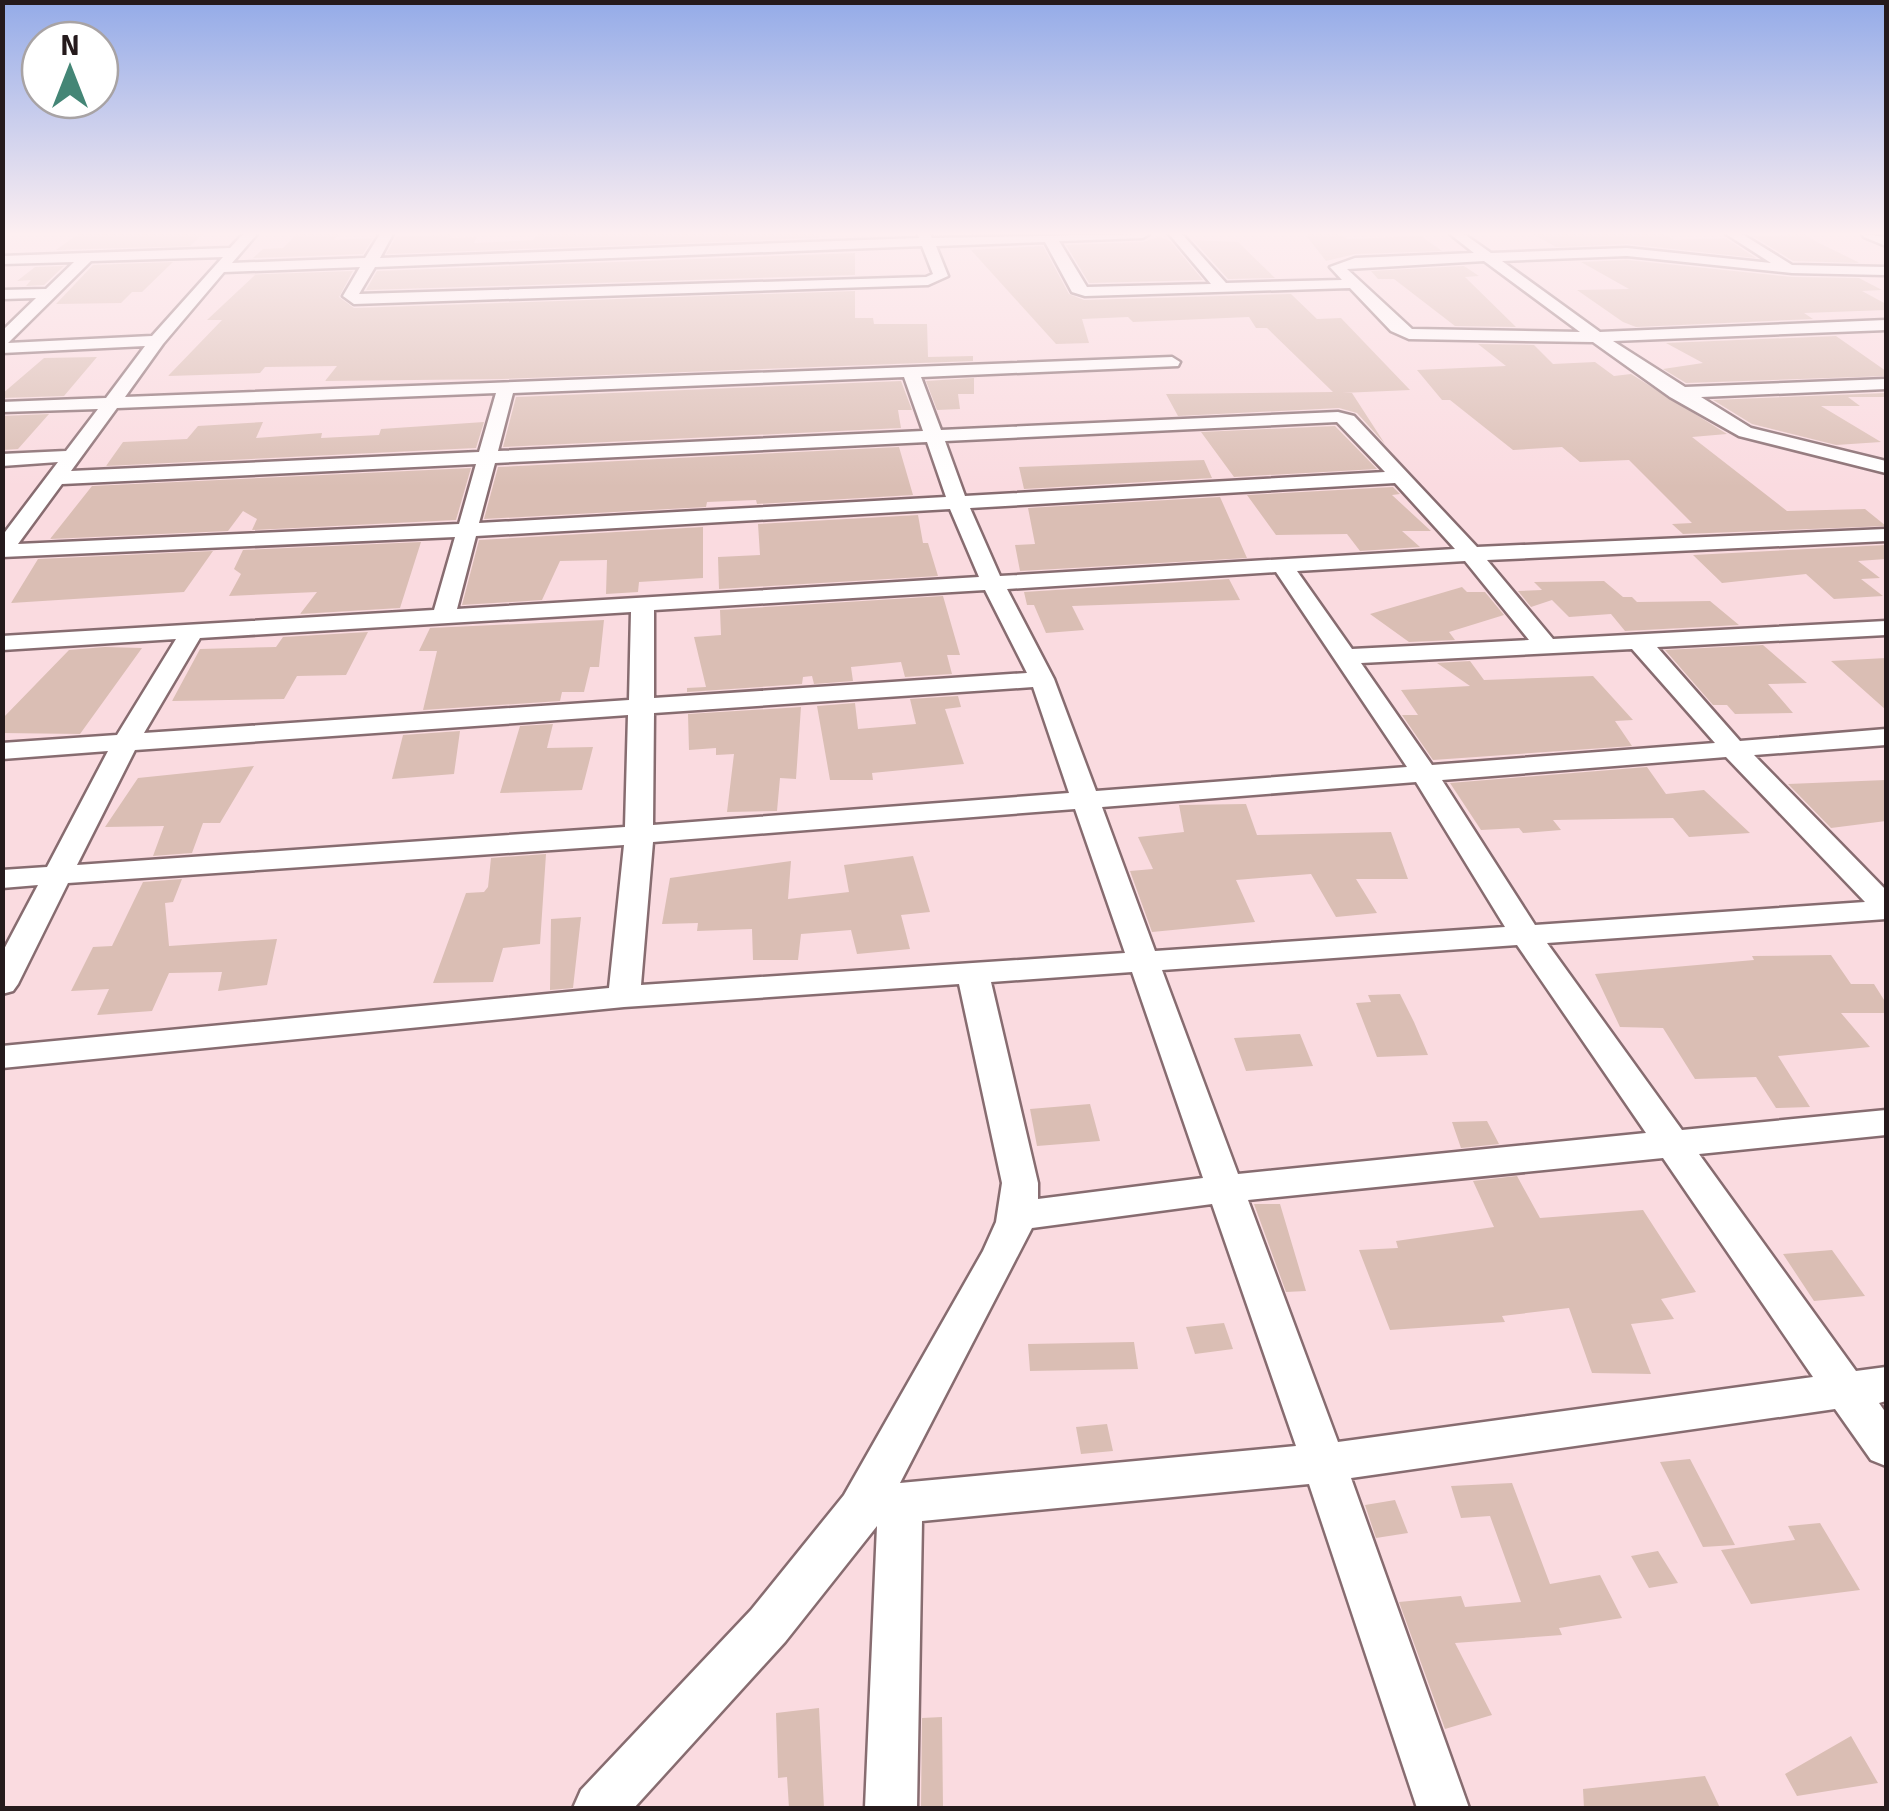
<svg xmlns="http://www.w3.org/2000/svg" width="1889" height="1811" font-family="Signika,sans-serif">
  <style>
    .building { fill: #dabeb4 }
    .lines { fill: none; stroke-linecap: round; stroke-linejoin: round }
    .minor-casing { stroke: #876c70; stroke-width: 5 }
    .minor { fill: #fff; fill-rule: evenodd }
  </style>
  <rect width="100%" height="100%" fill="#fadbe0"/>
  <path class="building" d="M78,234H203L190,246L56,250Z
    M297,234H340L334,240L373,238L363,254L253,258L263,249L283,248Z
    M451,234L450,238L477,237L474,243L533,240L537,234H819V238L386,254L396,237Z
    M1305,234H1340L1348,239L1421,236L1442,251L1355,254L1326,261Z
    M1533,234H1666L1674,240L1725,238L1756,258L1627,244L1556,247Z
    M1804,234L1817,242L1860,263L1793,261L1753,236Z
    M1159,237L1170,241L1203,280L1089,283L1066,245L1143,242Z
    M1193,240L1238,242L1275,278L1228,279Z
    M1043,246L1069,294L1084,300L1291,294L1317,319L1341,318L1410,390L1342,393H1352L1385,444L1357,413L1339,408L1178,416L1166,394L1333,392L1267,328H1256L1249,317L1133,322L1128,317L1082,319L1089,343L1056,344L971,250Z
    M855,253V275L366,290L377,271Z
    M1627,260L1792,277L1859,278L1882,290L1862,291L1886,304V310L1804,313L1813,319L1636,327L1623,322L1577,290L1629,289L1581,262Z
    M173,262L142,292H132L121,303L56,304L93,265Z
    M64,266L44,285L26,286L31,280L17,281L35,267Z
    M1464,266L1479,276L1465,277L1516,327L1455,326L1394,279H1378L1371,271Z
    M353,271L339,297L354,308L855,291V318H873L874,324H927L928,357L973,356V361L502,379L325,381L337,366L265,367L260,373L168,376L222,320H207L255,275H243Z
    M1836,336L1886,371V376L1686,383L1663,369L1703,363L1666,343Z
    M1478,344L1534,345L1553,364L1595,362L1614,376L1631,374L1727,434L1692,437L1787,511L1865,509L1886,526L1683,534L1672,524L1692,523L1629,460L1580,462L1562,447L1513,450L1450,400H1442L1417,370L1506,366Z
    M97,357L64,396L2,398V394L44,358Z
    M974,378V394H958L960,409L937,410L926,381Z
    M901,381L912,410H898L901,428L503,447L516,397Z
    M1886,393V397H1848L1860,406H1821L1881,442L1836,445L1752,424L1713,400Z
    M49,414L18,449L2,450V416Z
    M263,422L256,438L322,433L321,438L379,435L381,429L484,422L476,448L106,466L123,442L187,439L198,426Z
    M1335,426L1377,469L1234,477L1201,432Z
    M899,447L913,495L757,504L756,500L707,502L706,507L484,519L498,467Z
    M1204,460L1212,478L1024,489L1019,467Z
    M471,468L456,520L252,530L257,519L243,511L228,531L50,539L92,486Z
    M1393,487L1400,494L1392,495L1431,531H1402L1420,547L1360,551L1347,534L1276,535L1247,495Z
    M1220,497L1247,558L1020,571L1015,545L1035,544L1028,508Z
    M918,515L923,543H928L938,576L719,589L718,557L760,555L758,524Z
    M703,527V578L639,582L638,592L606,594L607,560L560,561L542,600L462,605L479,540Z
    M421,542L400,608L300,614L317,592L229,596L241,574L234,569L243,550Z
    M1886,545V559L1858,561L1880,578L1861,579L1883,596L1834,599L1806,574L1722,583L1693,555Z
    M213,551L184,592L11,603L38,559Z
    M1229,579L1240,600L1072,606L1084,630L1046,633L1034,605H1027L1024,592Z
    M1604,581L1623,597H1632L1637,602L1710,601L1739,625L1625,631L1611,614L1569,617L1552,600L1531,607L1518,591L1542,590L1534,582Z
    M1462,587L1467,592H1485L1504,615L1449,632L1455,640L1409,642L1370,614Z
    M943,596L960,655H947L952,674L905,677L901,662L851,667L853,681L814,684L812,676L803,677L802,684L687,692V688L706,687L694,637L721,635L720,610Z
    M604,620L599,667H590L584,692H562L560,701L423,710L437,651H419L430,628Z
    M368,632L346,675L297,676L284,699L172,701L200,649L276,647L283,637Z
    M1763,645L1807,683L1768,684L1793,713L1735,714L1727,705H1713L1665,650Z
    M105,647L142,648L80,734L2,733V719L69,650Z
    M1886,658V710L1831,661Z
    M1470,661L1484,680L1593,676L1633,720L1615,721L1632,746L1433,760L1402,715H1418L1401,690L1470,686L1437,663Z
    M958,696L961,707L945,709L964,764L872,773L873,780H830L817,706L855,703L858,729L916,724L910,699Z
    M801,707L796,779L780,778L777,811L727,812L734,754L716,755V748L689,750L688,714Z
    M553,724L547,748L593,747L582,790L500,793L520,726Z
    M460,731L454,774L392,779L403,735Z
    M254,766L220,823H203L192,853L153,856L164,826L105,827L138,778Z
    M1647,767L1666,794L1704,790L1750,833L1689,837L1673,818L1553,820L1561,830L1523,833L1519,828L1481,830L1450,783Z
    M1886,780V821L1831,828L1788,784Z
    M1246,804L1257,835L1391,832L1408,879H1356L1377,913L1336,917L1311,874L1236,880L1255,922L1152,932L1130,871L1153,869L1138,837L1184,832L1179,805Z
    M546,854L540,944L503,948L493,982L433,983L466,893L484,892L488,887L491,858Z
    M913,856L930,912L901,915L910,949L857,954L851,930L801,934L798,960H753L752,929L697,931L698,923L662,924L670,878L791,861L788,899L849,892L844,865Z
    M182,879L173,902L165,903L169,946L277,939L267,985L218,991L222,972L169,973L152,1011L97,1015L109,989L71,991L93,947L112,946L143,882Z
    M581,917L573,988L550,990L551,919Z
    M1831,955L1851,984H1874L1886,1003V1013H1841L1870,1047L1778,1056L1810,1107L1776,1108L1756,1077L1695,1079L1663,1028L1620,1027L1595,974L1754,960L1752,956Z
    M1400,994L1414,1022L1428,1055L1377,1057L1356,1003L1371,1002L1368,995Z
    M1300,1034L1313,1066L1246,1071L1234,1038Z
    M1090,1104L1100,1141L1037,1146L1030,1109Z
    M1487,1121L1499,1144L1461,1148L1452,1122Z
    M1517,1176L1540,1218L1643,1210L1696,1292L1661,1299L1674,1319L1631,1324L1651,1374L1592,1373L1569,1308L1502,1316L1505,1322L1390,1330L1359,1250L1398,1248L1396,1241L1494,1227L1473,1181Z
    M1254,1204H1280L1306,1291L1286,1292Z
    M1832,1250L1865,1296L1814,1301L1783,1254Z
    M1224,1323L1233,1349L1195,1354L1186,1327Z
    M1134,1342L1138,1369L1030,1371L1028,1344Z
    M1107,1424L1113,1451L1081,1454L1076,1427Z
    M1690,1459L1735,1545L1703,1547L1660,1462Z
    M1512,1483L1550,1584L1600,1575L1622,1618L1559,1628L1562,1635L1455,1643L1492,1715L1445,1729L1399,1602L1461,1596L1465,1607L1521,1602L1490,1516L1461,1518L1451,1486Z
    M1395,1500L1408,1533L1376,1538L1365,1505Z
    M1820,1523L1860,1590L1751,1604L1721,1550L1795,1540L1788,1526Z
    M1658,1551L1678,1583L1649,1588L1631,1556Z
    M819,1708L824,1808H789L787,1777L778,1778L776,1713Z
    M942,1717L943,1808H921L922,1718Z
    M1851,1736L1878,1783L1797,1796L1785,1774Z
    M1705,1776L1720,1808H1584L1583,1789Z"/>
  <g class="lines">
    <g class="minor-casing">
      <path id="minor" d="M243,234H257L232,263L365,258L380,234H393L380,258L919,238L918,234H930L932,238L1149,234L1143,238L1059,241L1087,287L1211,284L1169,234H1182L1226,283L1342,280L1330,267L1355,258L1474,253L1450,234H1464L1491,253L1627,248L1771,263L1726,234H1742L1792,265L1886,267V275L1792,273L1627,256L1502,261L1600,332L1886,320V330L1613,341L1685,387L1886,379V389L1701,397L1751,428L1886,461V473L1739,436L1670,397L1593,342L1409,339L1391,331L1350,288L1085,296L1072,292L1045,242L936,246L948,276L928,285L354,304L343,296L360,267L224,272L163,344L125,397L1172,357L1180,362L1178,366L921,377L941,430L1338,412L1354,416L1477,547L1886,529V541L1487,560L1553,639L1886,621V635L1657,647L1740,741L1886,729V745L1754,755L1886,890V919L1547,943L1682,1130L1886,1110V1135L1699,1154L1856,1371L1886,1367V1401L1879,1403L1886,1413V1466L1871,1460L1835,1409L1351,1478L1469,1808H1417L1309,1484L922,1521L917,1808H865L877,1526L785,1642L634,1808H573L581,1790L751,1610L844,1495L983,1251L996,1222L1002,1183L959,984L624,1007L2,1068V1046L609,988L624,845L68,883L18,984L13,991L2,994V953L38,885L2,888V870L47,867L108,751L2,759V743L117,735L176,639L2,650V636L434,610L455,537L2,557V536L58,462L2,466V454L66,451L98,409L2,412V402L106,398L145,346L2,353V331L36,298L2,299V290L46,289L74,262L2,264V256L230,248ZM922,246L933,274L926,277L359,294L375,267ZM223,257L152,336L8,343L91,261ZM1484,261L1580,332L1412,329L1347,269ZM904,377L923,431L498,451L513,393ZM496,393L479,452L71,471L117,408ZM1337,422L1385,472L965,496L945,441ZM927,442L946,497L479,523L495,463ZM476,464L459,524L18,544L62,484ZM1395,483L1455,549L1000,576L970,508ZM950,509L979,577L457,609L476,536ZM1465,561L1529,640L1352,649L1297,571ZM1276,572L1407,767L1096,791L1054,679L1007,589ZM985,590L1027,673L654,698V610ZM631,612L629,700L144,733L200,638ZM1632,649L1715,743L1432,765L1361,663ZM1033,687L1069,793L653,825L654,713ZM628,715L625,827L77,865L135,750ZM1726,757L1865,902L1535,925L1442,780ZM1416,782L1505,927L1155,951L1102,807ZM1075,809L1125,953L641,985L653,842ZM1517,945L1646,1133L1238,1174L1162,970ZM1132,972L1203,1178L1038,1199V1183L991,982ZM1663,1158L1813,1377L1338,1442L1248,1200ZM1212,1204L1296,1446L900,1483L1032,1228Z
        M1862,234L1886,237V246L1864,237Z"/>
    </g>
    <use href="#minor" class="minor"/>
  </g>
  <linearGradient id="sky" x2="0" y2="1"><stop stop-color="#94abe8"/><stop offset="0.48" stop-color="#fdeff1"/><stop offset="1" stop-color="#fdeff1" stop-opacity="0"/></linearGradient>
  <rect width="1889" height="487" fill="url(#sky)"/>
  <rect width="1889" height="1811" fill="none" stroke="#251a1c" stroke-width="10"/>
  <g transform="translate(70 70)"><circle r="48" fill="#ffffff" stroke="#a8a3a4" stroke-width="2.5"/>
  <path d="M0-8L18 38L0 25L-18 38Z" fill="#448676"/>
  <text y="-15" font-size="28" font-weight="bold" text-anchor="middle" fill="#251a1c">N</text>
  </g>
</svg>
